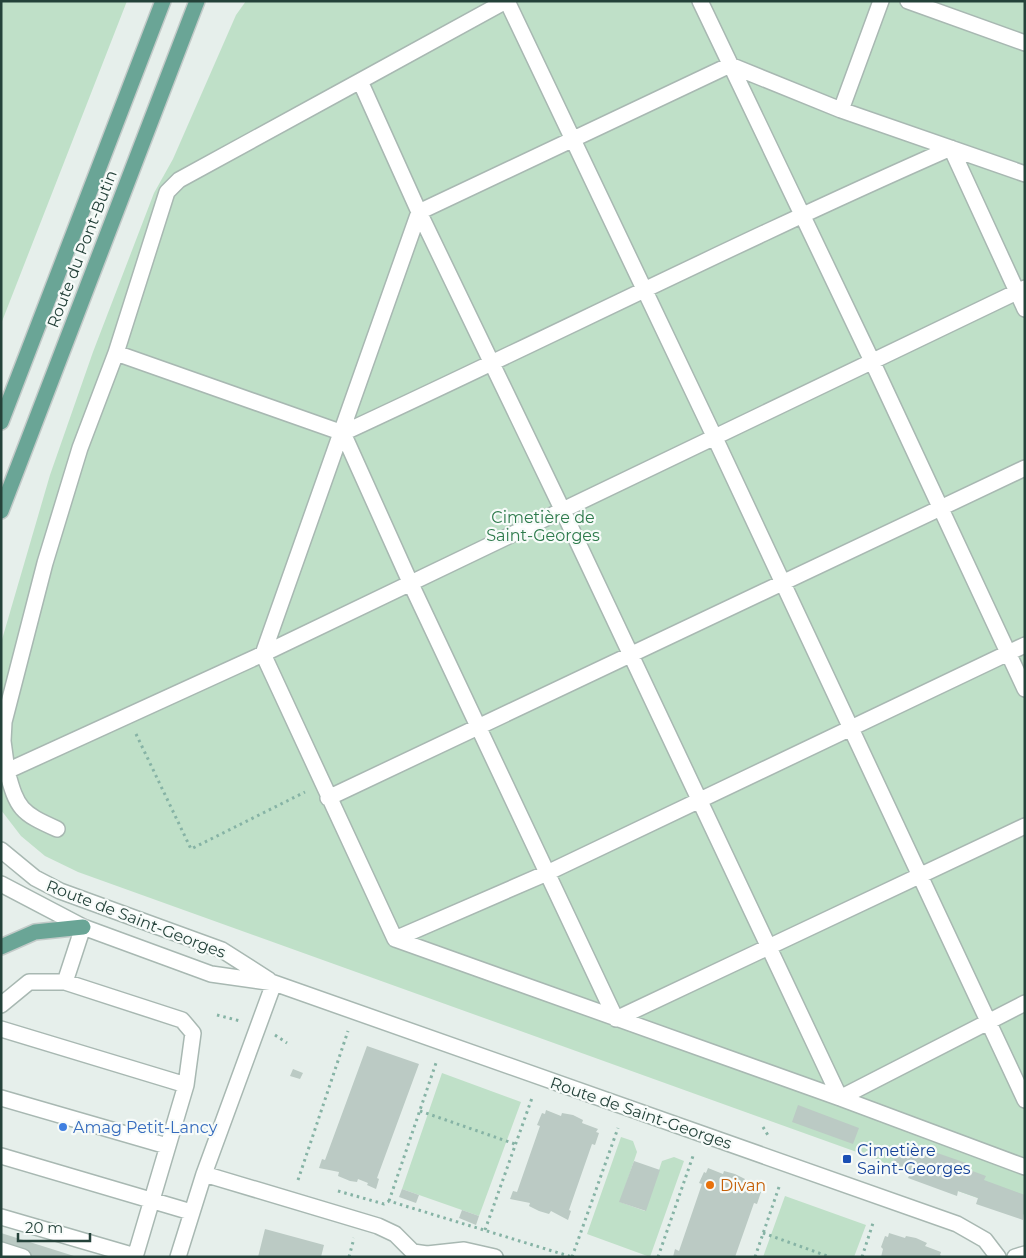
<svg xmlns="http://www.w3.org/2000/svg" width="1026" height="1258" font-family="Montserrat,sans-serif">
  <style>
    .green { fill: #bfe0c8 }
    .building { fill: #bbcac4 }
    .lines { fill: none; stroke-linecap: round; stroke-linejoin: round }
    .minor-casing { stroke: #a8b8b2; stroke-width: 18 }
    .major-casing { stroke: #c2cac8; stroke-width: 18 }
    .path { stroke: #86b3a5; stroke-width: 3; stroke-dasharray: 2.5 4; stroke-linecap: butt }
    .minor { stroke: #fff; stroke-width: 15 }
    .major { stroke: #6aa596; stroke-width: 15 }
    .shop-dot { fill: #3f7fe0; stroke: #f7fbf9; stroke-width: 2 }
    .transit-dot { fill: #1a4fb4; stroke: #f7fbf9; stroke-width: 2 }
    .food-dot { fill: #e8710a; stroke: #f7fbf9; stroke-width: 2 }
    .labels { text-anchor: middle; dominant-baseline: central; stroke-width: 4.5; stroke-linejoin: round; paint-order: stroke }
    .street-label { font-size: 16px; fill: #24423a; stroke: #f7fbf9 }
    .park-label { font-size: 16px; fill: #2d7a4b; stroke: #f7fbf9 }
    .shop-label { font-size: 16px; fill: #366cbe; stroke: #f7fbf9; text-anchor: start }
    .transit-label { font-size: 16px; fill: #164399; stroke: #f7fbf9; text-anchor: start }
    .food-label { font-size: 16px; fill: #c56008; stroke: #f7fbf9; text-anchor: start }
  </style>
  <rect width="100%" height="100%" fill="#e6efeb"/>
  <path class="green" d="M1,1H127L1,324Z
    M246,1H1025V1215L891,1167L879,1160L78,872L45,856L21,836L1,810V643L50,475L93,352L154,193L173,159L236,15Z
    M442,1073L521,1102L479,1216L402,1189Z
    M621,1137L633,1141L637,1152L620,1202L645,1211L662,1161L674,1157L684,1161L650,1257L587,1234Z
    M785,1196L866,1225L854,1257H763Z"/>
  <path class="building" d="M367,1046L419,1064L377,1178L379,1179L376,1189L367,1185L368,1183L358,1179L357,1182L350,1181L338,1176L339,1172L319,1168L322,1159L325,1160Z
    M293,1069L303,1073L300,1079L290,1076Z
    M798,1105L859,1128L853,1144L792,1122Z
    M546,1110L561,1116L562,1113L573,1115L583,1120L582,1123L598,1129L596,1132L599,1133L595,1145L592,1144L569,1210L571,1211L568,1220L551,1211L549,1214L539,1211L529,1206L530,1203L510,1199L513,1191L517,1192L540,1126L537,1125L542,1113L545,1114Z
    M900,1145L918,1152L920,1147L969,1164L967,1169L986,1176L984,1180L1025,1195L1023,1220L976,1204L978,1198L958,1191L957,1196L908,1178L910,1174L891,1167Z
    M634,1161L660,1170L646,1211L619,1202Z
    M708,1168L723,1174L724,1171L735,1174L745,1179L744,1182L760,1187L758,1191L761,1192L757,1204L754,1203L735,1257H673L675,1249L679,1251L702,1184L699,1183L704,1172L706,1173Z
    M402,1189L419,1195L416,1203L399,1197Z
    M462,1210L479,1216L476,1225L459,1218Z
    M265,1229L324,1245L321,1257H258Z
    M1,1233L74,1256V1257H1Z
    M889,1233L905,1238L906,1236L916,1238L927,1243L925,1246L941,1252L940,1255L943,1257H881L883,1249L881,1247L885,1236L888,1237Z"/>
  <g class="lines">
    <g class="minor-casing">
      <path id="minor" d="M507,1L715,438L1025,1100
        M700,1L872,361L1025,689
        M908,1L1025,43
        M360,81L506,1
        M841,110L881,1
        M1025,174L841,110L730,65L419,212L263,654L395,939L840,1098L1025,1167
        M1025,309L951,148C746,238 546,339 343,433L410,582L616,1019L1025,826
        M116,353L167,192L179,180L360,81L419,212L562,509L840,1098L1025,1003
        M7,771L3,741L4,722L45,563L80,448L116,353L343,433
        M328,798L1025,468
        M57,829C21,813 17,809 7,771L263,654L1025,288
        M1,850L35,878L60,891L222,950L269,980
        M1,884L83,927L211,974L274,983L957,1224L985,1240L998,1257
        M395,939L547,873L1025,645
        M65,982L83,927
        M1,1005L29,982H65L182,1020L193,1033L186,1085L135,1257
        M1,1029L186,1085
        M1,1098L167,1146
        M1,1156L191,1212
        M204,1174L378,1226L395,1234L413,1252L427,1254L464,1250L495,1257
        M1,1217L135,1256
        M1,1250L23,1257
        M178,1257L204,1174L274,983
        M1015,1257L1025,1254"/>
    </g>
    <g class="major-casing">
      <path id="major" d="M1,422L163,1
        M1,511L197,1
        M1,947L35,932L83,927"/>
    </g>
    <path class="path" d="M136,734L191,849L305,792
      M217,1015L240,1021
      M275,1035L287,1043
      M420,1111L515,1144
      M763,1127L769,1137
      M298,1180L348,1031
      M338,1191L384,1204L389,1201L572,1257
      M389,1201L436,1063
      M485,1230L532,1098
      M763,1233L830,1257
      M349,1257L354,1238
      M572,1257L618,1128
      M658,1257L693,1156
      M755,1257L779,1187
      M862,1257L874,1220"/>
    <use href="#minor" class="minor"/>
    <use href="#major" class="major"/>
  </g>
  <circle class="shop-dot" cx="63" cy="1127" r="5"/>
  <rect class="transit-dot" x="842" y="1154" width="10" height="10" rx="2.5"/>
  <circle class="food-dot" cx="710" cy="1185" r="5"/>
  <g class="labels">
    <g class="street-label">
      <text transform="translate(82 249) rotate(-69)">Route du Pont-Butin</text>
      <text transform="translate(136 919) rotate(21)">Route de Saint-Georges</text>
      <text transform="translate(641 1113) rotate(19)">Route de Saint-Georges</text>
    </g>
    <g class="park-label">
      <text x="543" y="517">Cimetière de<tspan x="543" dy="18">Saint-Georges</tspan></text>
    </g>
    <g class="shop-label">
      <text x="73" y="1127">Amag Petit-Lancy</text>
    </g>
    <g class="transit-label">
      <text x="857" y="1150">Cimetière<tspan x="857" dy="18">Saint-Georges</tspan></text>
    </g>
    <g class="food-label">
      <text x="720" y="1185">Divan</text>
    </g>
  </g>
  <rect width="1026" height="1258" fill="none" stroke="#24423a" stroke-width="5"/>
  <path d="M18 1233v8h72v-8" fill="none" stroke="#24423a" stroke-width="2.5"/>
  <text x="25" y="1233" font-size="15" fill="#24423a" stroke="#f7fbf9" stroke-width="4" paint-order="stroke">20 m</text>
</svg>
